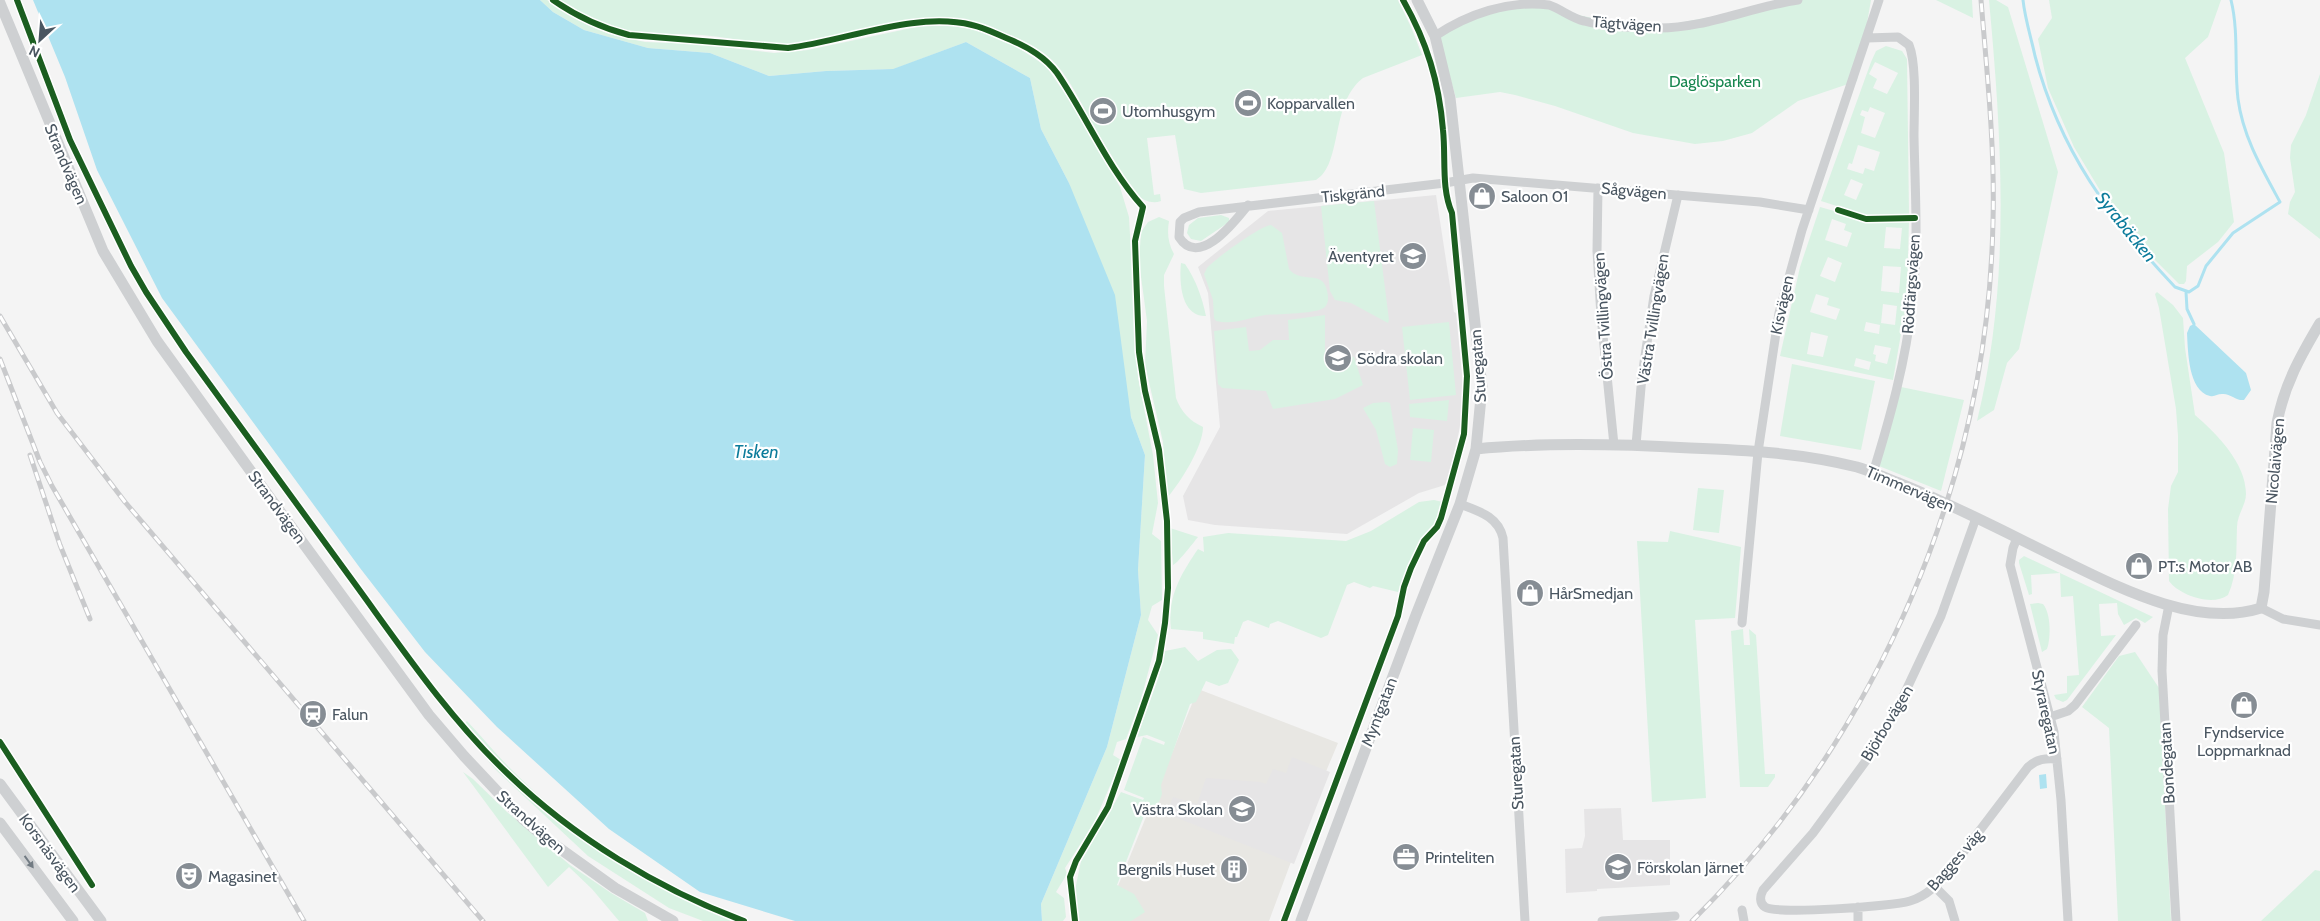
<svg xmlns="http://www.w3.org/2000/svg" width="2320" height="921" font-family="Cabin,sans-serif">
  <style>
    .commercial { fill: #e8e7e3 }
    .education { fill: #e6e5e6 }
    .green { fill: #d9f2e3; fill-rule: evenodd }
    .water { fill: #aee2f0 }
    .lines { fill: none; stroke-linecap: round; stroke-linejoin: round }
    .stream { stroke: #aee2f0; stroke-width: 3 }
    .minor { stroke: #ced0d2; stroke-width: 9 }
    .tertiary { stroke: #ced0d2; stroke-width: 11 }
    .rail-casing { stroke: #c9cacc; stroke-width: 5 }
    .rail { stroke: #fff; stroke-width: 3; stroke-dasharray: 9; stroke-linecap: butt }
    .cycleway-casing { stroke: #fff; stroke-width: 9 }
    .cycleway { stroke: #1b5e20; stroke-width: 6 }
    .oneway { fill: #727b83 }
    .labels { text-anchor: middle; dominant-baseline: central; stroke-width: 4.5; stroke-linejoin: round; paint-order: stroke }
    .street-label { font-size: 16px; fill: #4a5661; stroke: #fff }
    .park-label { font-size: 16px; fill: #17864f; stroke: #fff }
    .poi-label { font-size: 16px; fill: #4a5661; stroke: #fff; text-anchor: start }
    .water-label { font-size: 18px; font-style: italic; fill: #0c7c9b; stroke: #fff }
  </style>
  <rect width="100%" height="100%" fill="#f4f4f4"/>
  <path class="commercial" d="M1198,689L1338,743L1314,800L1269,921H1106L1118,886Z"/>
  <path class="education" d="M1436,195L1454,312L1456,313L1464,394L1460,427L1448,479L1445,485L1419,493L1347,534L1215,525L1188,520L1183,496L1220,427L1208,293L1198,267L1268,211Z
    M1292,757L1330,772L1294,864L1167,814L1173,797L1197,804L1206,778L1260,782L1266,784L1273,769L1286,773Z
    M1621,808L1623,840H1670V885L1597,889V891L1566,893L1565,849L1582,848L1585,836L1584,809Z"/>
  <path class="green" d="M540,0H547L590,26L609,34L645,42L696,44L774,53L808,50L921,26H953L975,30L997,37L1014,45L1046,66L1070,101L1120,187L1129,217L1138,377L1153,455L1158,503L1152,534L1161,541L1162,600L1152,606L1148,620L1158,635L1141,699L1126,739L1117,742L1113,755L1121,760L1094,823L1065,868L1067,874L1056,892L1064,898L1066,917L1063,921H1042L1041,904L1107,747L1141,615L1138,570L1145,455L1131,417L1069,183L1041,129L1030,78L966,42L894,69L826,71L769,76L710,53L648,48L584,30L553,12Z
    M559,0H1398L1411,27L1422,55L1363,78C1330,103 1343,164 1316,180L1201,193L1184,189L1175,135L1147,138L1154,195L1160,194L1161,201C1151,205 1141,199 1133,192C1121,170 1107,149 1094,127C1083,107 1069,76 1052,60C1040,49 1025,42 1010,35C935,0 878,35 804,43C769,47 737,38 702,35C680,33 657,36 634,32C607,28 581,15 559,0Z
    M1801,0H1871L1857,81L1798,101L1752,133L1723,141L1695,144L1633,133L1555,106L1515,95L1500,92L1456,98L1438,36L1474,15L1535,6L1646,29Z
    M1936,0H1972L1973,18Z
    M1989,0H1996L2008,7L2058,172L2019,349L2007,363L1994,410L1977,421C2011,282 2002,141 1989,0Z
    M2049,0H2221L2208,37L2185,58L2224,153L2234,222L2218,242L2187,266L2186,281L2184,284H2179L2155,260L2107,202L2074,147L2048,88L2038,39L2052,18Z
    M1886,46L1902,51L1907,59L1909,214L1865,215L1821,201L1871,62L1876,51ZM1875,62L1898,73L1887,94L1873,88L1877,79L1869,74ZM1870,107L1885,113L1875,138L1861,133L1865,117L1860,115L1862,110L1868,112ZM1858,145L1880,152L1874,171L1865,168L1863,174L1847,169L1849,163L1852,164ZM1851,179L1863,184L1856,200L1844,195Z
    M2320,74V239L2288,214L2290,202L2295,192L2290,158L2291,145L2306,115Z
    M1374,201L1389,320L1388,323L1351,303L1335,300L1330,291L1321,206Z
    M1820,207L1873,222L1909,220L1907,299L1893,380L1780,356L1800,267ZM1832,219L1846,224L1844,230L1852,233L1847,247L1825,240ZM1886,227L1902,228L1900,249L1884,248ZM1828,257L1842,263L1835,282L1820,276ZM1883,266L1901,267L1899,293L1881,291ZM1816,294L1829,298L1827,305L1840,309L1836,320L1810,312ZM1883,304L1897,306L1895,325L1881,323ZM1866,322L1880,325L1879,334L1864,331ZM1811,332L1828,336L1823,357L1807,354ZM1875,345L1891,348L1887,364L1875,361L1876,355L1873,354ZM1856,358L1871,362L1869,370L1854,366Z
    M1221,215L1229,218V222L1201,241L1191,239L1187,233L1189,225L1198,218Z
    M1159,217L1169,221C1167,233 1168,243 1174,254L1164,275V286L1176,398C1181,412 1190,421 1203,427C1203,447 1180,483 1167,498L1163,442L1145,365L1147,321L1139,262L1141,232L1148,222Z
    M1271,225L1282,233L1289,269C1300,283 1319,272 1325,285C1328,291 1330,302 1325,307C1319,314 1276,314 1265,315C1248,318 1234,325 1216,321L1214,318L1213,300L1204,274L1207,268C1216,258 1260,226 1271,225Z
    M1181,263L1185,264C1196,280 1202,297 1206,316C1181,317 1179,282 1181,263Z
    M2157,292L2173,305L2183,318L2185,348L2195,415C2217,434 2246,463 2246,494C2246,505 2237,515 2237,527C2236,550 2238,573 2228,595C2212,607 2179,595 2169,581L2168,509L2171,486L2178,472V436L2176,409L2159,308L2155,294Z
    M1325,315V351L1354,357L1363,385L1335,399L1273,409L1266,391L1222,388L1218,384L1214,331L1246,327L1249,351L1260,350L1273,340H1289L1288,320Z
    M1449,322L1456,395L1410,400L1402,327Z
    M1792,364L1875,381L1861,450L1780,436Z
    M1901,387L1964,400L1941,491L1879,466Z
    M1449,400L1447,421L1410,417L1409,404Z
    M1387,402L1390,403L1398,450L1397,464L1390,467L1385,464L1376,430L1363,408L1373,403Z
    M1413,428L1434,430L1431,462L1410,460Z
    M1698,488L1724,490L1719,533L1693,530Z
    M1434,500L1447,503L1437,527L1423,544L1414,559L1405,579L1402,593L1373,586L1370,588L1354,582L1347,585L1328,635L1321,638L1278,621L1270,624L1269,628L1248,620L1243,622L1237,637H1235L1234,644L1203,639V632L1171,629C1167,597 1181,574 1198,549L1204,552L1203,537L1228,533L1346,541L1371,531L1419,502Z
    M1170,528L1198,537C1193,543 1178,563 1173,565Z
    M1670,531L1741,547L1735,618L1695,620L1706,798L1652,802L1637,541L1668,542Z
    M2024,556L2153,617L2145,623L2136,618L2124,625L2118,614L2117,603L2099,604L2101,636L2116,635L2067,700L2063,702L2056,699L2054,695L2067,693V676L2079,675L2073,596L2061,597L2060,573L2031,575L2032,594L2029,595L2019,563V560Z
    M2038,603L2043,604C2051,613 2051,638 2047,649L2042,652L2030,604Z
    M1743,629L1744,645H1750L1749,629L1756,635L1765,774H1775V777L1768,787H1740L1731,631Z
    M1185,647L1198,661L1217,650L1231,649L1239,660L1228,683L1219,686L1206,681L1196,702L1190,704L1161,785L1162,794L1159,802L1145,813L1117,885L1134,894L1145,912L1131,921H1078L1073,900L1081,861L1121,792L1143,800L1144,798L1124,790L1143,737L1164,745L1165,742L1147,735L1137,737L1158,679L1165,651Z
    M2135,652L2159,688L2171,921H2118L2109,728L2082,707L2119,656Z
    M467,721C484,739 499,758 517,775C576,834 668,895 748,921H703L669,908L588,856L496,770L460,728Z
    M463,772L473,779L507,812L570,865L611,893L645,913L648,921H619L592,889L569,867L548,887Z
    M2315,870L2320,871V921H2261Z"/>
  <path class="water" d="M33,0H540L553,12L584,30L648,48L710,53L769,76L826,71L893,69L966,42L1030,78L1041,129L1069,183L1115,295L1131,417L1145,455L1138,570L1141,615L1107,747L1041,904L1042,921H795L700,892L609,829L497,727L425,652L360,568L162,298L97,170L65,77Z
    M2194,324L2246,373L2251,390L2244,400C2236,401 2230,393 2222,394C2217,394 2215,397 2210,396C2188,391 2188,351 2187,333L2190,326Z
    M2046,774L2047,788L2040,789L2039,775Z"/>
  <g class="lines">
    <path class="stream" d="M2023,0C2025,19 2031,37 2035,56C2060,151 2109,217 2175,287L2189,292L2198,286L2206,266L2233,233L2280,202C2262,169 2243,137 2238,99C2234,66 2239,33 2231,0
      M2186,292L2187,309L2194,324"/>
    <path class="minor" d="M1435,36C1468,14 1508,0 1549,5C1561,9 1571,18 1584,21C1607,27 1632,28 1656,28C1704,29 1750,7 1798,0
      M1867,38L1898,37L1909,45C1917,64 1914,113 1914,136C1915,191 1919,248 1912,303C1906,361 1890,418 1873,473
      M1598,188L1597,251L1601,316L1614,445
      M1248,205C1235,221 1199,269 1179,237L1180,222L1184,218L1199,212L1445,183L1473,178L1760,202L1809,210
      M1636,445L1642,376L1654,296L1678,195
      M1460,504C1478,511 1498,516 1503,538L1525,921
      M1976,518L1941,616L1901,701L1868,758L1813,833L1763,890C1760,896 1759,903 1765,907C1777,915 1893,906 1910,901C1927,896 1938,884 1949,871L2028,767C2037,759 2045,758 2057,759
      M2017,538L2013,548L2010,565L2054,732L2061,800L2068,921
      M2169,605L2163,635L2162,671L2176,921
      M2261,608L2283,619L2320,625
      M1742,623L1758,452L1779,313L1802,230L1879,0
      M2050,717L2068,711L2075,705L2136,625
      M1935,887L1949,901L1955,921
      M1858,907V921
      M1742,910L1744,921
      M1602,921L1675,916"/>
    <path class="tertiary" d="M0,3L103,251L157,341L265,491L429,715L464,756L523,819L548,840L615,888L673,921
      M1476,449C1547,442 1619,444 1690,448C1746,450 1802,453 1857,467C1871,471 1885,478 1899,483C1954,505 2005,532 2058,558C2116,586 2195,629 2261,608L2264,592L2277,423C2284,385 2301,355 2320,323
      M0,784L101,921
      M0,823L73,921
      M1301,921L1416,615L1460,504L1476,449L1482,387L1450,98L1435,36L1417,0"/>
    <g class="rail-casing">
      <path id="rail" d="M0,316L57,413L125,502L483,921
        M0,359L40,462L52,486L304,921
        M30,455L60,545L90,619
        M1692,921C1878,737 1988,482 1993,221C1995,147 1987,73 1981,0"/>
    </g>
    <use href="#rail" class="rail"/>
    <g class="cycleway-casing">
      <path id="cycleway" d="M17,0L70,140L131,266L146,292L186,352C240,425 293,499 347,573C397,641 445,714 507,773C573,837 658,889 744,921
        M553,0C576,16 602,28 629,35L788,48C846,41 915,11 972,25C986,28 998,35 1011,40C1029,48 1045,57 1057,73C1087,117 1107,167 1143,207L1135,241L1139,352L1145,391L1159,450L1167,521L1168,588L1165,623L1159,661L1108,807L1076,861L1070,877L1075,921
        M1838,210L1866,219L1915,218
        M0,742L92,885
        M1284,921L1398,616L1404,587L1411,568L1424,541L1437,527L1441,518L1464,434L1467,376L1452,213C1441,188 1446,158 1443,130C1439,82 1427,42 1403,0"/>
    </g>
    <use href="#cycleway" class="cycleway"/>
  </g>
  <defs><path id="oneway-solid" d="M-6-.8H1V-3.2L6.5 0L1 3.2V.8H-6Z" transform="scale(1.25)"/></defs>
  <use class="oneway" href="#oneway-solid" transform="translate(29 862) rotate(54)"/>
  <defs>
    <g id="stadium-disc" transform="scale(1.4375)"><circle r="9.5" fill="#868d94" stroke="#fff"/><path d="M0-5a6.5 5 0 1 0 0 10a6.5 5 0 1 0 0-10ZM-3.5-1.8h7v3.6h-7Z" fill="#fff"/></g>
    <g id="shop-disc" transform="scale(1.4375)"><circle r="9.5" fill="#868d94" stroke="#fff"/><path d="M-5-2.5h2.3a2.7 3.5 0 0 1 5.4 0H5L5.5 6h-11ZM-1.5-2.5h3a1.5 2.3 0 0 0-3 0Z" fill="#fff"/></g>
    <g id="school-disc" transform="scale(1.4375)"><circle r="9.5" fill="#868d94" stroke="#fff"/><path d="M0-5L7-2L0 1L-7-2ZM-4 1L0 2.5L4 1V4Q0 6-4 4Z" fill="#fff"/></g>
    <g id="station-disc" transform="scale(1.4375)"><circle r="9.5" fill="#868d94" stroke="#fff"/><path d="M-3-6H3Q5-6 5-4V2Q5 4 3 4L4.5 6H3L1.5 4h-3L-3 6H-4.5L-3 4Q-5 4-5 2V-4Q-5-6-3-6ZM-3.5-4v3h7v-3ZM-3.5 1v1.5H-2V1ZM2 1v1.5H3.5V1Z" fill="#fff"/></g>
    <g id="office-disc" transform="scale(1.4375)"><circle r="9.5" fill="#868d94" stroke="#fff"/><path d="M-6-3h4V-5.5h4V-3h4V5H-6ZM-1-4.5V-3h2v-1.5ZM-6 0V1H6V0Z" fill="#fff"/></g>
    <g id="building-disc" transform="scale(1.4375)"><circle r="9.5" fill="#868d94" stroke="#fff"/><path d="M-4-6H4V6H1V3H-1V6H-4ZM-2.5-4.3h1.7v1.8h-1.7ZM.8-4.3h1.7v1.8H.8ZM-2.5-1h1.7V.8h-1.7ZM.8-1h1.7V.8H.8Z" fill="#fff"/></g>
    <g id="theatre-disc" transform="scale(1.4375)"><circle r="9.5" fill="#868d94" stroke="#fff"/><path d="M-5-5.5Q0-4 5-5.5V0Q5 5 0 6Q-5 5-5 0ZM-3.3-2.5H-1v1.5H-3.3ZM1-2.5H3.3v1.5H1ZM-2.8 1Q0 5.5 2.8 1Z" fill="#fff"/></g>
  </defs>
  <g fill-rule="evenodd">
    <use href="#stadium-disc" x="1248" y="103"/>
    <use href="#stadium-disc" x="1103" y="111"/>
    <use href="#shop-disc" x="1482" y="196"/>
    <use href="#school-disc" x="1413" y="256"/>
    <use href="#school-disc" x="1338" y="358"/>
    <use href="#shop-disc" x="2139" y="566"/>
    <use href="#shop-disc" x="1530" y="593"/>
    <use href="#shop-disc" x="2244" y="705"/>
    <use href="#station-disc" x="313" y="714"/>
    <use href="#school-disc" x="1242" y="809"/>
    <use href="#office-disc" x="1406" y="857"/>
    <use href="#school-disc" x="1618" y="867"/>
    <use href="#building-disc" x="1234" y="869"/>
    <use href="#theatre-disc" x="189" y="876"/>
  </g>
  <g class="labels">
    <g class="street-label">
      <text transform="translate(1627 24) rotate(4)">Tägtvägen</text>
      <text transform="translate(66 164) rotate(67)">Strandvägen</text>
      <text transform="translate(1634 191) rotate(5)">Sågvägen</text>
      <text transform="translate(1353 194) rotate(-6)">Tiskgränd</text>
      <text transform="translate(1911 284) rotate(-86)">Rödfärgsvägen</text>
      <text transform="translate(1782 305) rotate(-78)">Kisvägen</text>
      <text transform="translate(1603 316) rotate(-94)">Östra Tvillingvägen</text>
      <text transform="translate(1653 319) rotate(-81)">Västra Tvillingvägen</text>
      <text transform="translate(1478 366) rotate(-94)">Sturegatan</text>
      <text transform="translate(2275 461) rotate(-85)">Nicolaivägen</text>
      <text transform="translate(1910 489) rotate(23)">Timmervägen</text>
      <text transform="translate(277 507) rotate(54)">Strandvägen</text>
      <text transform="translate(1379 712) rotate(-69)">Myntgatan</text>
      <text transform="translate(2046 712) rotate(78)">Styraregatan</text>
      <text transform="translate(1887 723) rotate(-59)">Björbovägen</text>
      <text transform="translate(2167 763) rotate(-93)">Bondegatan</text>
      <text transform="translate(1516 773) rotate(-93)">Sturegatan</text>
      <text transform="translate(531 822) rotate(42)">Strandvägen</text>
      <text transform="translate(50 853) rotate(54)">Korsnäsvägen</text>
      <text transform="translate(1955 860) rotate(-49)">Bagges väg</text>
    </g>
    <g class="park-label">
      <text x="1715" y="81">Daglösparken</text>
    </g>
    <g class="poi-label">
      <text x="1267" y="103">Kopparvallen</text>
      <text x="1122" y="111">Utomhusgym</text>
      <text x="1501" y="196">Saloon 01</text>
      <text x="1394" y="256" text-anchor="end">Äventyret</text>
      <text x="1357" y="358">Södra skolan</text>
      <text x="2158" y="566">PT:s Motor AB</text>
      <text x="1549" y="593">HårSmedjan</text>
      <text x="332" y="714">Falun</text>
      <text x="2244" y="732" text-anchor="middle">Fyndservice<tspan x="2244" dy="18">Loppmarknad</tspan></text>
      <text x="1223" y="809" text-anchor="end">Västra Skolan</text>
      <text x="1425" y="857">Printeliten</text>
      <text x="1637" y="867">Förskolan Järnet</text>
      <text x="1215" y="869" text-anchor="end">Bergnils Huset</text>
      <text x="208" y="876">Magasinet</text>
    </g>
    <g class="water-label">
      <text transform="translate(2126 227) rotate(51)">Syrabäcken</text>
      <text x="756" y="452">Tisken</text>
    </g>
  </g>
  <g transform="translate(40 40) rotate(206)" stroke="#ffffff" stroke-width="4" paint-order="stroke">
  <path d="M0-4L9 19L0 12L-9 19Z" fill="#4a5661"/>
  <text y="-8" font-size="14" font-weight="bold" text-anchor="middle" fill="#4a5661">N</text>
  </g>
</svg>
